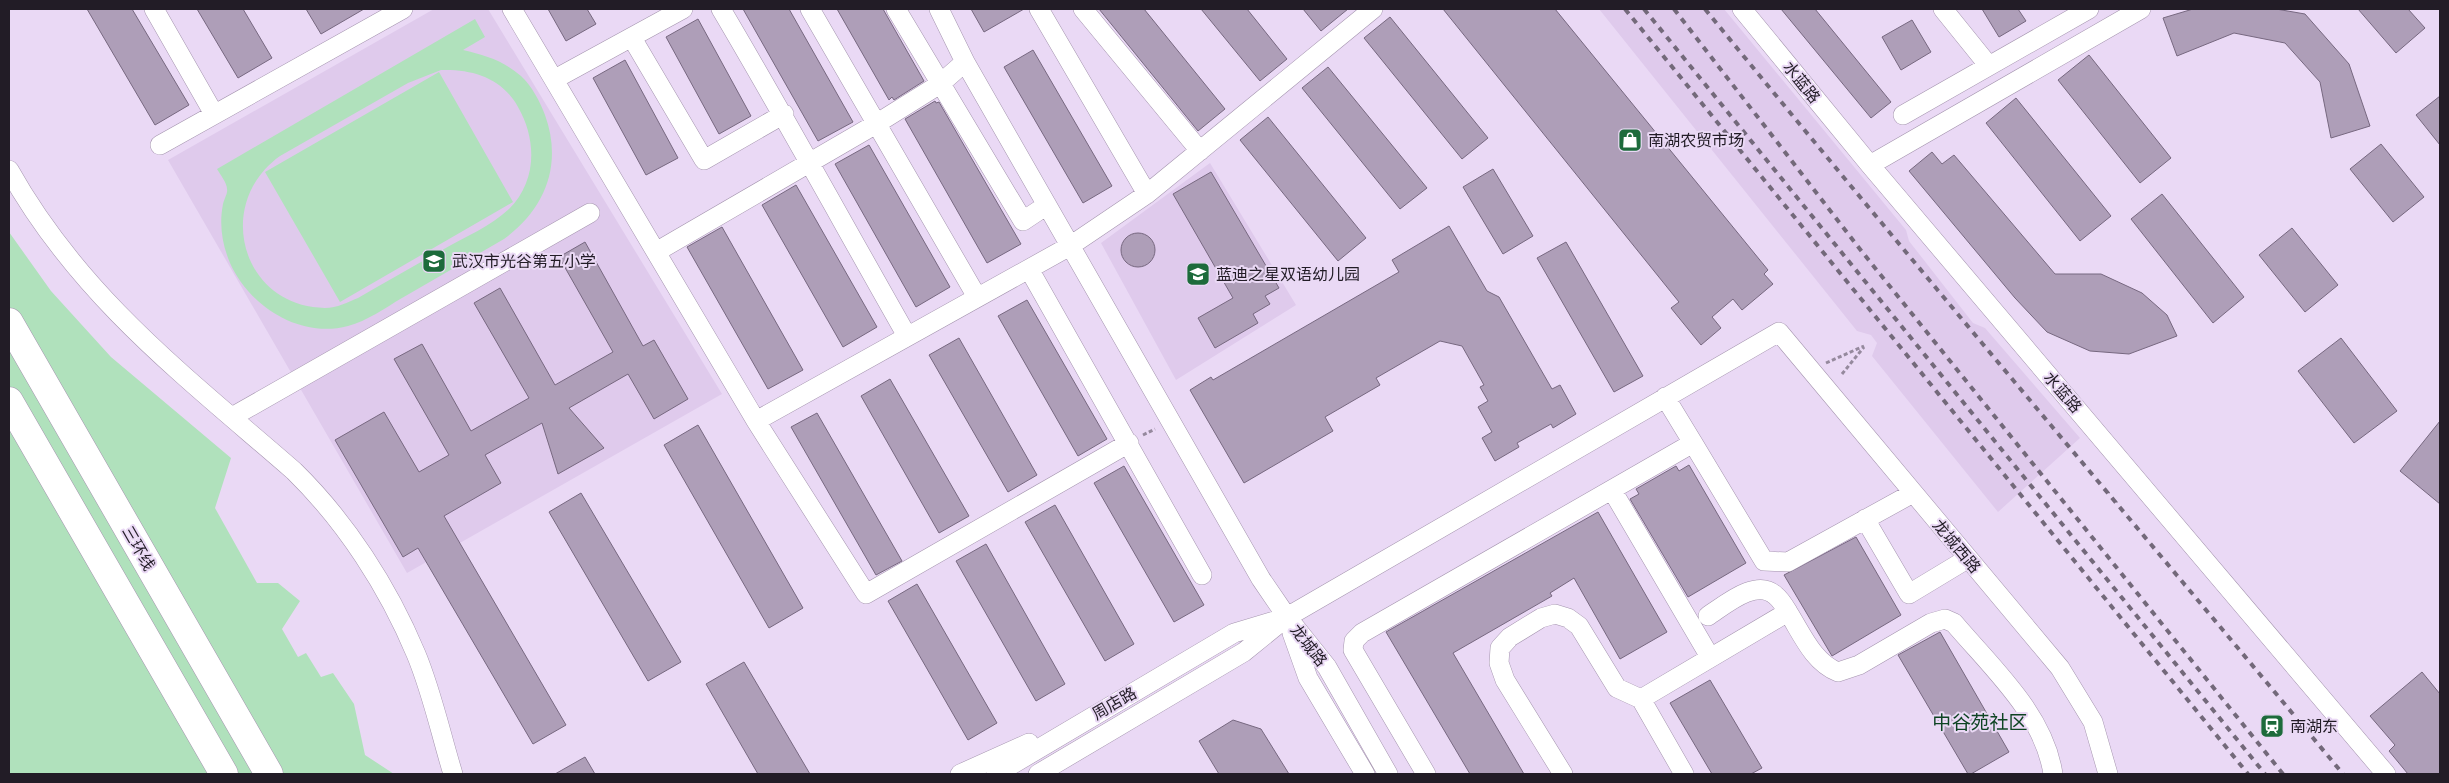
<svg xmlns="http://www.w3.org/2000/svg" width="2449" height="783" font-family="'PT Serif','Noto Sans SC',serif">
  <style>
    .built { fill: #dfcaec }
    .green { fill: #b0e1bc; fill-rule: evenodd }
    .building { fill: #ae9eb8; stroke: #776880 }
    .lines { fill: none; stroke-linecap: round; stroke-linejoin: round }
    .minor-casing { stroke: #a494ae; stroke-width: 20 }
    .highway-casing { stroke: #a494ae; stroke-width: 29 }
    .path { stroke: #95899d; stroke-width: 3; stroke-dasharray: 4 2.5; stroke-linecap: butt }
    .minor { stroke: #fff; stroke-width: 19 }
    .highway { stroke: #fff; stroke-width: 28 }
    .rail { stroke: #73697a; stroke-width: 4; stroke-dasharray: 6 6; stroke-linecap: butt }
    .labels { text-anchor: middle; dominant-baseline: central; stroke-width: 4; stroke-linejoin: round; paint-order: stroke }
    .street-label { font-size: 16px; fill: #221c26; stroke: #ead9f5 }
    .poi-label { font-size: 16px; fill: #221c26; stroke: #ead9f5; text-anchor: start }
    .quarter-label { font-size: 19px; fill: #0e4423; stroke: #ead9f5 }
  </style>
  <rect width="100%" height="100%" fill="#ead9f5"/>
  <path class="built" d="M434,9H488L722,394L407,573L168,160Z
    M1599,9H1724L1906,230L1909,241L1973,323L1985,328L2080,438L1998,512L1872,356L1877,343L1871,335L1857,331Z
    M1210,163L1296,305L1176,380L1101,243Z"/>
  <path class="green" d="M475,19L485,37L463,50C485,55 504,61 521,76C532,86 540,102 545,115C563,165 545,209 504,239C470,259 436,278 402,298C385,308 367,321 348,326C300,339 249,306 230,263C222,244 219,224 223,204C224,199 228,193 227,189C227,183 220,174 217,169ZM441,70C473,69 502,78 518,107C537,140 537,181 509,209C491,226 465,237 444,249C416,265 387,281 358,298C348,302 337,308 325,308C242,307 213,204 280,156L408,83Z
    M439,72L513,202L340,302L265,172Z
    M9,232L51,291L111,357L231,458L215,508L257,583H278L300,601L282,629L298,657L306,653L321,677L333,673L354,704L365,755L394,774H9Z"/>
  <path class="building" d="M87,9H132L189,105L155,125Z
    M197,9H243L272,58L238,78Z
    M306,9H364L321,34Z
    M548,9H587L596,24L566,41Z
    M743,9H789L853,122L818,141Z
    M837,9H883L924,81L894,100L892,97L889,100Z
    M971,9H1024L984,32Z
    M1099,9H1144L1225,109L1198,131Z
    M1201,9H1247L1287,59L1260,81Z
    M1303,9H1348L1321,31Z
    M1443,9H1555L1768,270L1764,274L1773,284L1742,310L1733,299L1712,317L1721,328L1701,345L1671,308L1679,302Z
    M1781,9H1815L1891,102L1871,118Z
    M1982,9H2018L2026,21L1999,37Z
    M2193,9H2276L2305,14L2349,64L2370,126L2331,138L2320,82L2285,43L2234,33L2177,56L2163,18Z
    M2358,9H2408L2425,28L2396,53Z
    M1390,17L1488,138L1462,159L1364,38Z
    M698,19L751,116L719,134L666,37Z
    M1912,20L1931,52L1901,70L1882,37Z
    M1033,50L1112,186L1083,203L1004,67Z
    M2089,55L2171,158L2140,183L2058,80Z
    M625,60L678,158L646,175L593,78Z
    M1328,67L1427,188L1400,209L1302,88Z
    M2440,96V145L2416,115Z
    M2016,98L2111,216L2080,241L1986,123Z
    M935,101L936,103L939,102L1021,244L987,263L905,119Z
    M1268,117L1366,238L1338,261L1240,140Z
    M2381,144L2424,197L2393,222L2350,169Z
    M869,145L950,287L916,307L835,164Z
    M1932,152L1942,164L1954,155L2055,274H2101L2142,293L2167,315L2177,336L2129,354L2090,351L2047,332L2015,298L1909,171Z
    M1493,169L1533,236L1503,254L1463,187Z
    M1211,172L1279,288L1265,296L1270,304L1253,314L1258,323L1215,348L1198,318L1233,298L1173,194Z
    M796,185L877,327L843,347L762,205Z
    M2162,194L2244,297L2213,323L2131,219Z
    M1449,226L1487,291L1499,297L1552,389L1560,385L1576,414L1553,428L1551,424L1517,443L1519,447L1495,461L1482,438L1492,432L1478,407L1488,401L1480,387L1484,385L1462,346L1440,341L1376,378L1380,385L1325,417L1333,431L1244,483L1190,390L1211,377L1213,380L1399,272L1392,260Z
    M722,227L803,370L768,389L687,247Z
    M2292,228L2338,285L2305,312L2259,255Z
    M1121 250a17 17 0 1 1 34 0a17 17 0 1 1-34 0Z
    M585,242L643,346L654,340L688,399L654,419L628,374L569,408L604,448L558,474L542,423L485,455L501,483L444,516L566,725L533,744L418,548L403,557L335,440L384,412L419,472L449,455L394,359L422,344L471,431L529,398L474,303L500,288L555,385L613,352L559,257Z
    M1566,242L1643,376L1614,392L1537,258Z
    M1027,300L1107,439L1078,456L998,316Z
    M959,338L1037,475L1008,492L929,355Z
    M2341,338L2397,411L2354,443L2298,371Z
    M890,379L969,516L939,533L861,396Z
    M817,413L902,561L876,575L791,427Z
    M2440,421V504L2400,471Z
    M698,425L803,608L769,628L664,445Z
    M1689,465L1746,563L1688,597L1630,499L1639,494L1636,489L1676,466L1679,471Z
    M1124,466L1204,605L1174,622L1094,483Z
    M581,493L681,662L648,681L549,512Z
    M1055,505L1134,644L1105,661L1025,522Z
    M1598,512L1667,632L1620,659L1574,578L1550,593L1552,596L1453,653L1524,774H1470L1386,632Z
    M1856,537L1901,615L1832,656L1784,575Z
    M986,544L1065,684L1036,701L956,561Z
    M917,584L997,723L968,740L888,601Z
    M1940,632L2009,752L1971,774H1968L1898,655Z
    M744,662L810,774H758L706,684Z
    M2422,672L2440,694V774H2408L2389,751L2395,745L2370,716Z
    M1710,680L1762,768L1751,774H1712L1670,703Z
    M1233,720L1261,729L1289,774H1219L1199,741Z
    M585,757L595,774H555Z"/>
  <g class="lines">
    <g class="minor-casing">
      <path id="minor" d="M154,9L214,114
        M512,9L756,421L866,594L1129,443
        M721,9C785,117 845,227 907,336
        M810,9L977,297
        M896,9L1023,221L1047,205
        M939,9L965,62L1261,579L1287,617L1327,667L1388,774
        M1039,9L1147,194
        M1083,9L1200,151
        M1742,9L1870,165L2386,774
        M1943,9L1989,66
        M632,38L704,160L784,114
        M555,79L683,9
        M1903,115L2089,9
        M160,145L403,9
        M1870,165L2141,9
        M9,170C80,297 186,377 294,471C346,522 388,587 416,654C432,692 441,735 453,774
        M656,252L876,124L940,84L965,62
        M1029,269L1202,575
        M232,417L590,213
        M756,421L1070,246L1147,194L1373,9
        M1693,443L1764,561L1788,562L1913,493
        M1612,490L1710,657
        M1865,519L1909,594L1967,559
        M1708,616C1725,605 1757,577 1776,596C1781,600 1785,607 1788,612
        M1292,633L1308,678L1365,774
        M960,774L1029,743
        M996,774L1234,633L1278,620
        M1038,774L1244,652L1287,617L1779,332L2060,668L2093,722L2108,774
        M1426,774L1353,650L1354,641L1362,633L1693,443L1665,397
        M1563,774L1505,680L1499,663L1500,648L1510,637L1541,618L1555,614L1568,618L1579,626L1617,688L1641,699
        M1684,774L1641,699L1788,612C1802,634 1813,662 1838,672L1859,665L1931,623L1945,619L1954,623C1992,668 2044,714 2053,774"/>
    </g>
    <g class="highway-casing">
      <path id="highway" d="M9,322L269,774
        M9,401L224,774"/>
    </g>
    <path class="path" d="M1826,363L1864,346
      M1842,374L1864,347
      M1143,435L1155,429"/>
    <use href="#minor" class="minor"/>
    <use href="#highway" class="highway"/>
    <path class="rail" d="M1625,9L2248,774
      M1644,9L2265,774
      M1674,9L1863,253L2283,774
      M1705,9C1915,266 2131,519 2343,774"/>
  </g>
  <defs>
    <g id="shop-square" transform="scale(1.25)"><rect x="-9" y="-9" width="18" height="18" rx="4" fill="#1d6b3b" stroke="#ead9f5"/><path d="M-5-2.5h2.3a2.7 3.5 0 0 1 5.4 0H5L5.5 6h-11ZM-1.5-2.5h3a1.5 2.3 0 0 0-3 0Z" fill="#fff"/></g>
    <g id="school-square" transform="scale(1.25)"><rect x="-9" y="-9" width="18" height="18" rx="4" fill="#1d6b3b" stroke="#ead9f5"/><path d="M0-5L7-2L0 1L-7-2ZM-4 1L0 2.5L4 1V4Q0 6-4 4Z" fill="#fff"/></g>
    <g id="station-square" transform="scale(1.25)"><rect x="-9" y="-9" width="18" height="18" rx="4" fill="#1d6b3b" stroke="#ead9f5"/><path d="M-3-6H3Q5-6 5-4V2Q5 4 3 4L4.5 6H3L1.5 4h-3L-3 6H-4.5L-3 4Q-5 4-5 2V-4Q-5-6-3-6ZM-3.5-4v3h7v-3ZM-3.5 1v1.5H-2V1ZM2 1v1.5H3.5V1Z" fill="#fff"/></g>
  </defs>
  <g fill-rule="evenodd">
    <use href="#shop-square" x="1630" y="140"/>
    <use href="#school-square" x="434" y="261"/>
    <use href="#school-square" x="1198" y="274"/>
    <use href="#station-square" x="2272" y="726"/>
  </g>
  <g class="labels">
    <g class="street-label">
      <text transform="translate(1802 82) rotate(51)">水蓝路</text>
      <text transform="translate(2063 392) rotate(49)">水蓝路</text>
      <text transform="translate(1957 546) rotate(50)">龙城西路</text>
      <text transform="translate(139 548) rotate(60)">三环线</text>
      <text transform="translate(1309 645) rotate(52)">龙城路</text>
      <text transform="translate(1114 703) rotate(-30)">周店路</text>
    </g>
    <g class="poi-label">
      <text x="1648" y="140">南湖农贸市场</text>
      <text x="452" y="261">武汉市光谷第五小学</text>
      <text x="1216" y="274">蓝迪之星双语幼儿园</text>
      <text x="2290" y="726">南湖东</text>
    </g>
    <g class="quarter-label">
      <text x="1980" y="721">中谷苑社区</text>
    </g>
  </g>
  <rect width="2449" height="783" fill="none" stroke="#221c26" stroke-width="20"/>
</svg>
